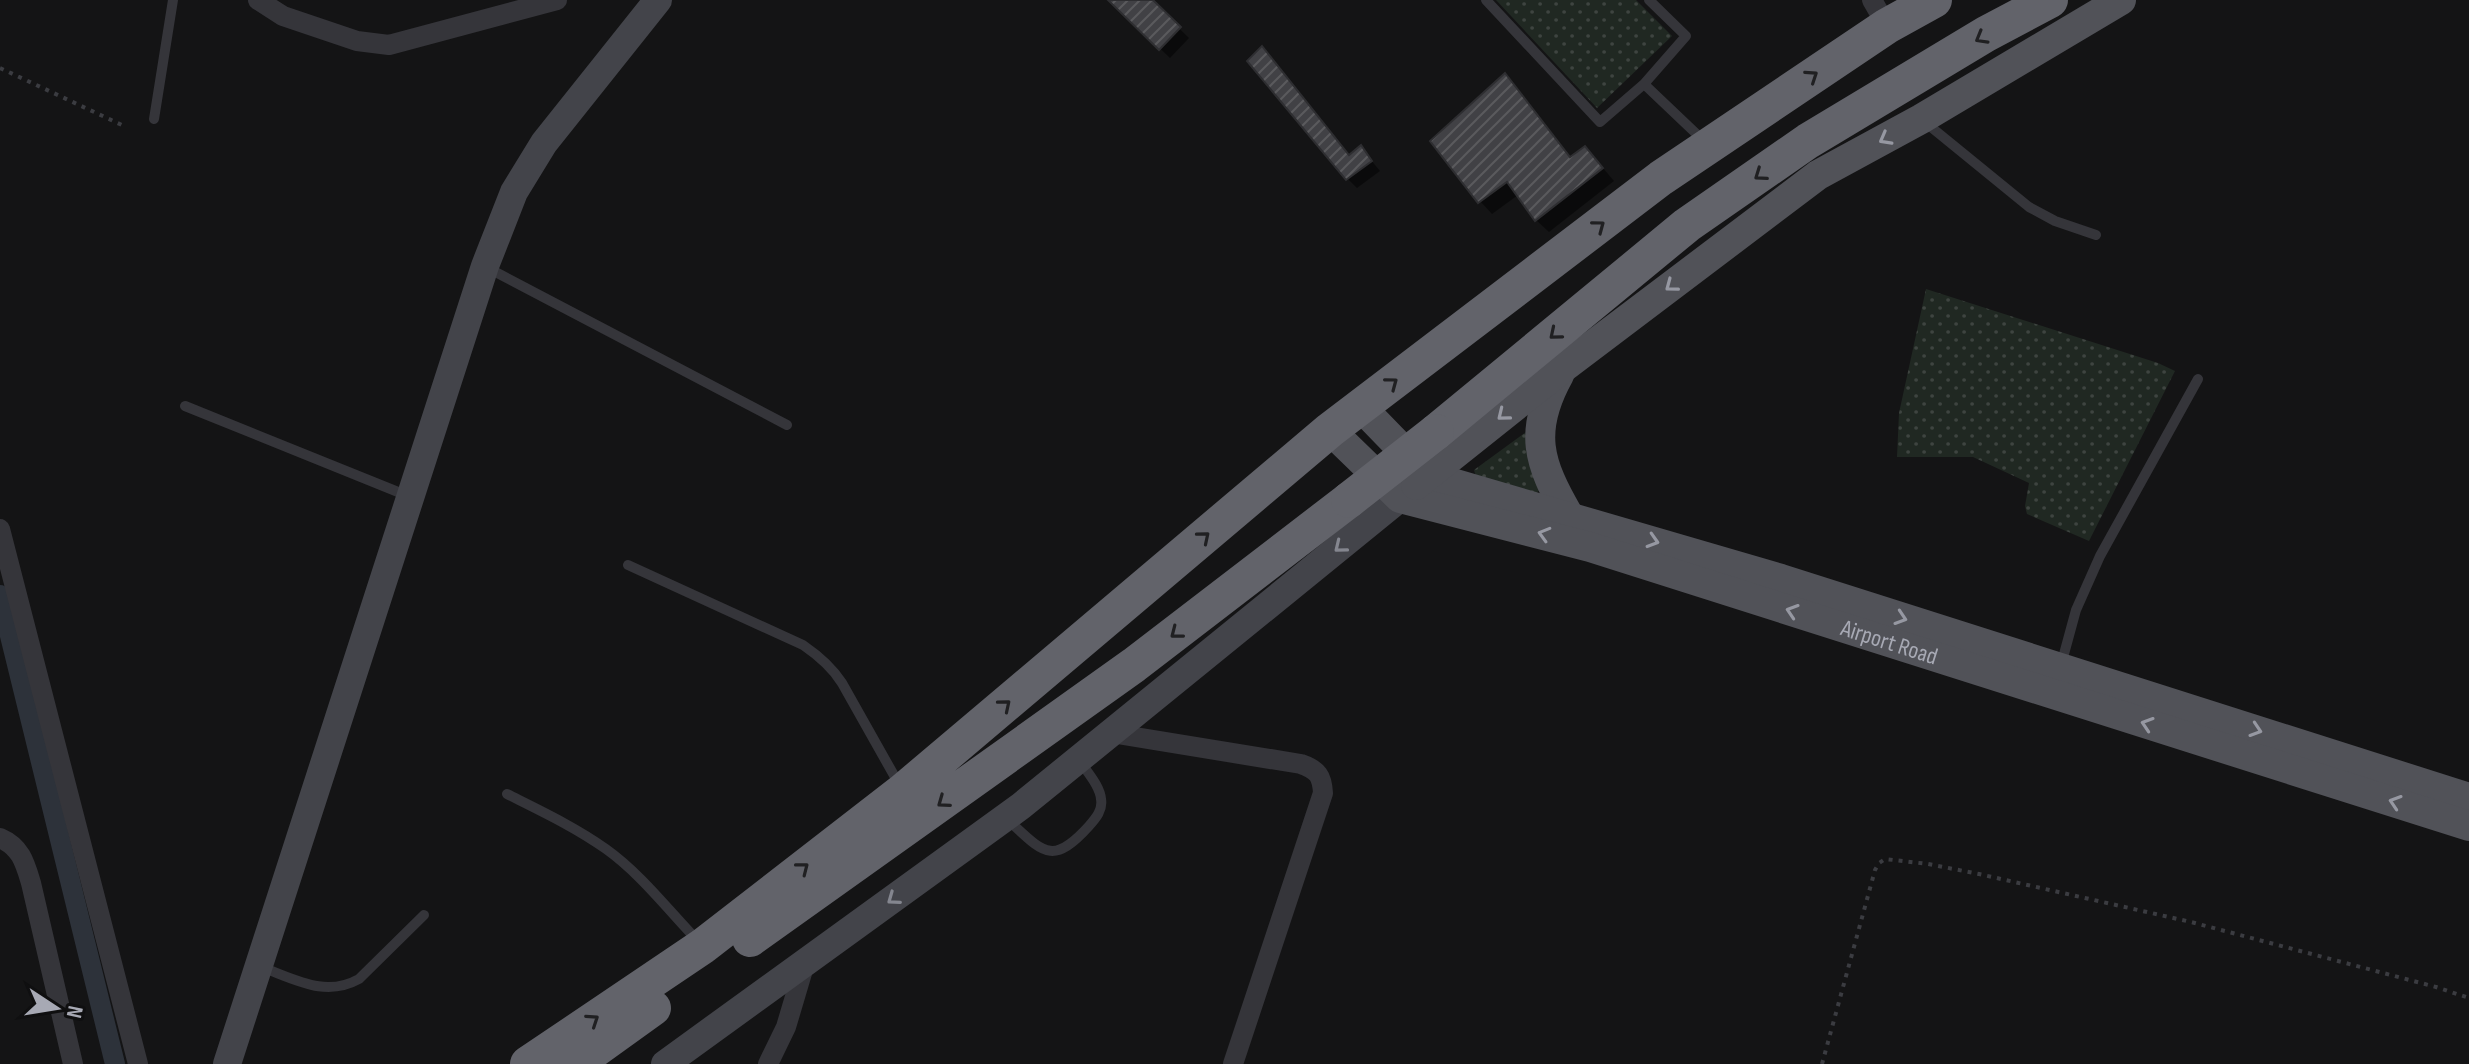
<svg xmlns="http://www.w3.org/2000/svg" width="2469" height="1064" font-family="'Sofia Sans Condensed',sans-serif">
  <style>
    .grass { fill: url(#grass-dots) }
    .shadow { fill: #0007 }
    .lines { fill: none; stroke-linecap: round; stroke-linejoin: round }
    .canal { stroke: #2d323a; stroke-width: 20 }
    .building { fill: url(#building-hatch); stroke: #2e2e31; stroke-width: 2 }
    .path { stroke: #3b3c41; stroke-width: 4; stroke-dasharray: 4 6; stroke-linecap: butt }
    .lane { stroke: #35353a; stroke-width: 10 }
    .street { stroke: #35353a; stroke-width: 20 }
    .secondary { stroke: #43444a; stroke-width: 28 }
    .primary { stroke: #515258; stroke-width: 30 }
    .highway { stroke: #62636a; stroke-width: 36 }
    .highway-bridge { stroke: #62636a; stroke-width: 36 }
    .oneway { stroke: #202022 }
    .oneway2 { stroke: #9698a2 }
    .oneway3 { stroke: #84868f }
    .labels { text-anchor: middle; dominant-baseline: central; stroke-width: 6; stroke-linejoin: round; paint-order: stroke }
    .street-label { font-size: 24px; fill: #a7a9b4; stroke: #0f0f10 }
  </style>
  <defs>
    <pattern id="grass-dots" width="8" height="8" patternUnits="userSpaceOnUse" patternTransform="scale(2)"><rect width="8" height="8" fill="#202822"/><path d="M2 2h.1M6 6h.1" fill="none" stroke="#3e4440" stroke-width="1.8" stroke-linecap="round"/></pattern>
    <pattern id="building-hatch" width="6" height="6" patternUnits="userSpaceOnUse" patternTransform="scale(2)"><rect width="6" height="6" fill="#414145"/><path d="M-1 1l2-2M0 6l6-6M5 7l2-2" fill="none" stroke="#5a5a5d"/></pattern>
  </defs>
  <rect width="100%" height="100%" fill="#141415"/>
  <path class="grass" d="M1496,0H1636L1672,36L1597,108Z
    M1926,289L2158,363L2175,371L2089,541L2027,514L2025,506L2029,483L1973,457H1897L1899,413Z
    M1526,432L1542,487L1535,495L1476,477L1474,470Z"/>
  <path class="shadow" d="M1110,0H1150L1189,38L1170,58Z
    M1517,88L1571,159L1597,161L1614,181L1549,232L1536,220L1518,195L1492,214L1480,201Z
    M1361,148L1380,171L1357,188L1348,179L1350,157Z"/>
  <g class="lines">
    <path class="canal" d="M0,595L115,1064"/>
  </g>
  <path class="building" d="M1108,0H1153L1181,27L1159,50Z
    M1262,46L1349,155L1361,145L1372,161L1346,180L1247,61Z
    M1505,73L1570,157L1585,146L1603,168L1535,221L1507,182L1478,203L1430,141Z"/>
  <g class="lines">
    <path class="path" d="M0,68L124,126
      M1822,1064L1875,870L1879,863L1885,859L1928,864L1979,874L2191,922L2436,987L2469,998"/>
    <path class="lane" d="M1486,0L1600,122L1644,84L1686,36L1649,0
      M1644,84L1705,142
      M154,119L173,0
      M1926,123L2029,207L2055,221L2096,235
      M486,267L787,425
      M185,406L408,496
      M628,565L803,645C819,656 832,667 842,683L900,786
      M2061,665L2076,610L2100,556L2198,379
      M507,794C541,811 575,827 606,849C641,874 669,911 699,942
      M1008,820C1043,852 1052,867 1089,826C1096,818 1103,810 1101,799C1100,786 1087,772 1080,761
      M261,967C295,979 325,998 359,979L424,915"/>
    <path class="street" d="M258,0L283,16L357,41L389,45L557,0
      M1872,0L1887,26
      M0,529L138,1064
      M1111,733L1301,764C1318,770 1322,776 1323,793L1233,1064
      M0,838C21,847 25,863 31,883L73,1064
      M768,1064L786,1027L805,963"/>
    <path class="secondary" d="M227,1064L485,266L514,192L544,143L658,0
      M665,1064L1021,806L1400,498"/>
    <g class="primary">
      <path d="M1559,375C1528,431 1538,463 1569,516"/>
      <path d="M1361,407L1428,476L1781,579L2469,798"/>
      <path id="s1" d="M1330,430L1400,498L1590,547L2469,826"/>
      <path d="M1416,485L1564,367L1818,175L1921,119L2121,0"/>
    </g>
    <path class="highway" d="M1436,432L1687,225L1808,141L1986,34L2050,0
      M750,939L1134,665L1349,500
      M528,1064L703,946L903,791L1330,430L1661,178L1887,26L1934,0
      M575,1064L653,1008"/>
    <path class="highway-bridge" d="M1349,500L1436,432"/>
  </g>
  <defs><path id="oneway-chevron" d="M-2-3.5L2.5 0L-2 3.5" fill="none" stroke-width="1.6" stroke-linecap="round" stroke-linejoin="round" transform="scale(2)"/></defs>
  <g class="oneway">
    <use href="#oneway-chevron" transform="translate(1981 38) rotate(150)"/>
    <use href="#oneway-chevron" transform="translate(1812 76) rotate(-34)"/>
    <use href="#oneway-chevron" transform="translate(1760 175) rotate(145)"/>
    <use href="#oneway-chevron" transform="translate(1599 226) rotate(-37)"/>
    <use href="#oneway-chevron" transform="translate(1555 334) rotate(140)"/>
    <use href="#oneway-chevron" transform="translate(1392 383) rotate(-37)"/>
    <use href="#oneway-chevron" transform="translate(1204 537) rotate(-40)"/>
    <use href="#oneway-chevron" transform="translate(1176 633) rotate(142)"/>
    <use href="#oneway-chevron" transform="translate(1005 705) rotate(-40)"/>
    <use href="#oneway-chevron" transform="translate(943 802) rotate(144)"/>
    <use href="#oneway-chevron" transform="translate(803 868) rotate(-38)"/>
    <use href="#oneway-chevron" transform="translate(593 1020) rotate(-34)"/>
  </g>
  <g class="oneway2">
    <use href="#oneway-chevron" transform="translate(1885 139) rotate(151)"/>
    <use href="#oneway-chevron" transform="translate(1671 286) rotate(143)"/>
    <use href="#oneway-chevron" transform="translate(1503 415) rotate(141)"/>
    <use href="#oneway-chevron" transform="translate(1544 534) rotate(-164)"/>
    <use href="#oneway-chevron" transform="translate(1653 541) rotate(17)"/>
    <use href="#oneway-chevron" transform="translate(1792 611) rotate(-162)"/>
    <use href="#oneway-chevron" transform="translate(1901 618) rotate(18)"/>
    <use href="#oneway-chevron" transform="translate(2147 724) rotate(-162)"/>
    <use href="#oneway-chevron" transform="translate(2256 730) rotate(18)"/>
    <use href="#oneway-chevron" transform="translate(2395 802) rotate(-162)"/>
  </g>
  <g class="oneway3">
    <use href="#oneway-chevron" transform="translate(1340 547) rotate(141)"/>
    <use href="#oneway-chevron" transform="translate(893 899) rotate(144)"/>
  </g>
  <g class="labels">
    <g class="street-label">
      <text stroke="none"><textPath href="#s1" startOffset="608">Airport Road</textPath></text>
    </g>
  </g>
  <g transform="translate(56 1008) rotate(102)" stroke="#0f0f10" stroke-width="6" paint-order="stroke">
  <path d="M0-6L14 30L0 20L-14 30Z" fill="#a7a9b4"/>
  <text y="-12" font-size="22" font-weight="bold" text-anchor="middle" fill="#a7a9b4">N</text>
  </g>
</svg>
